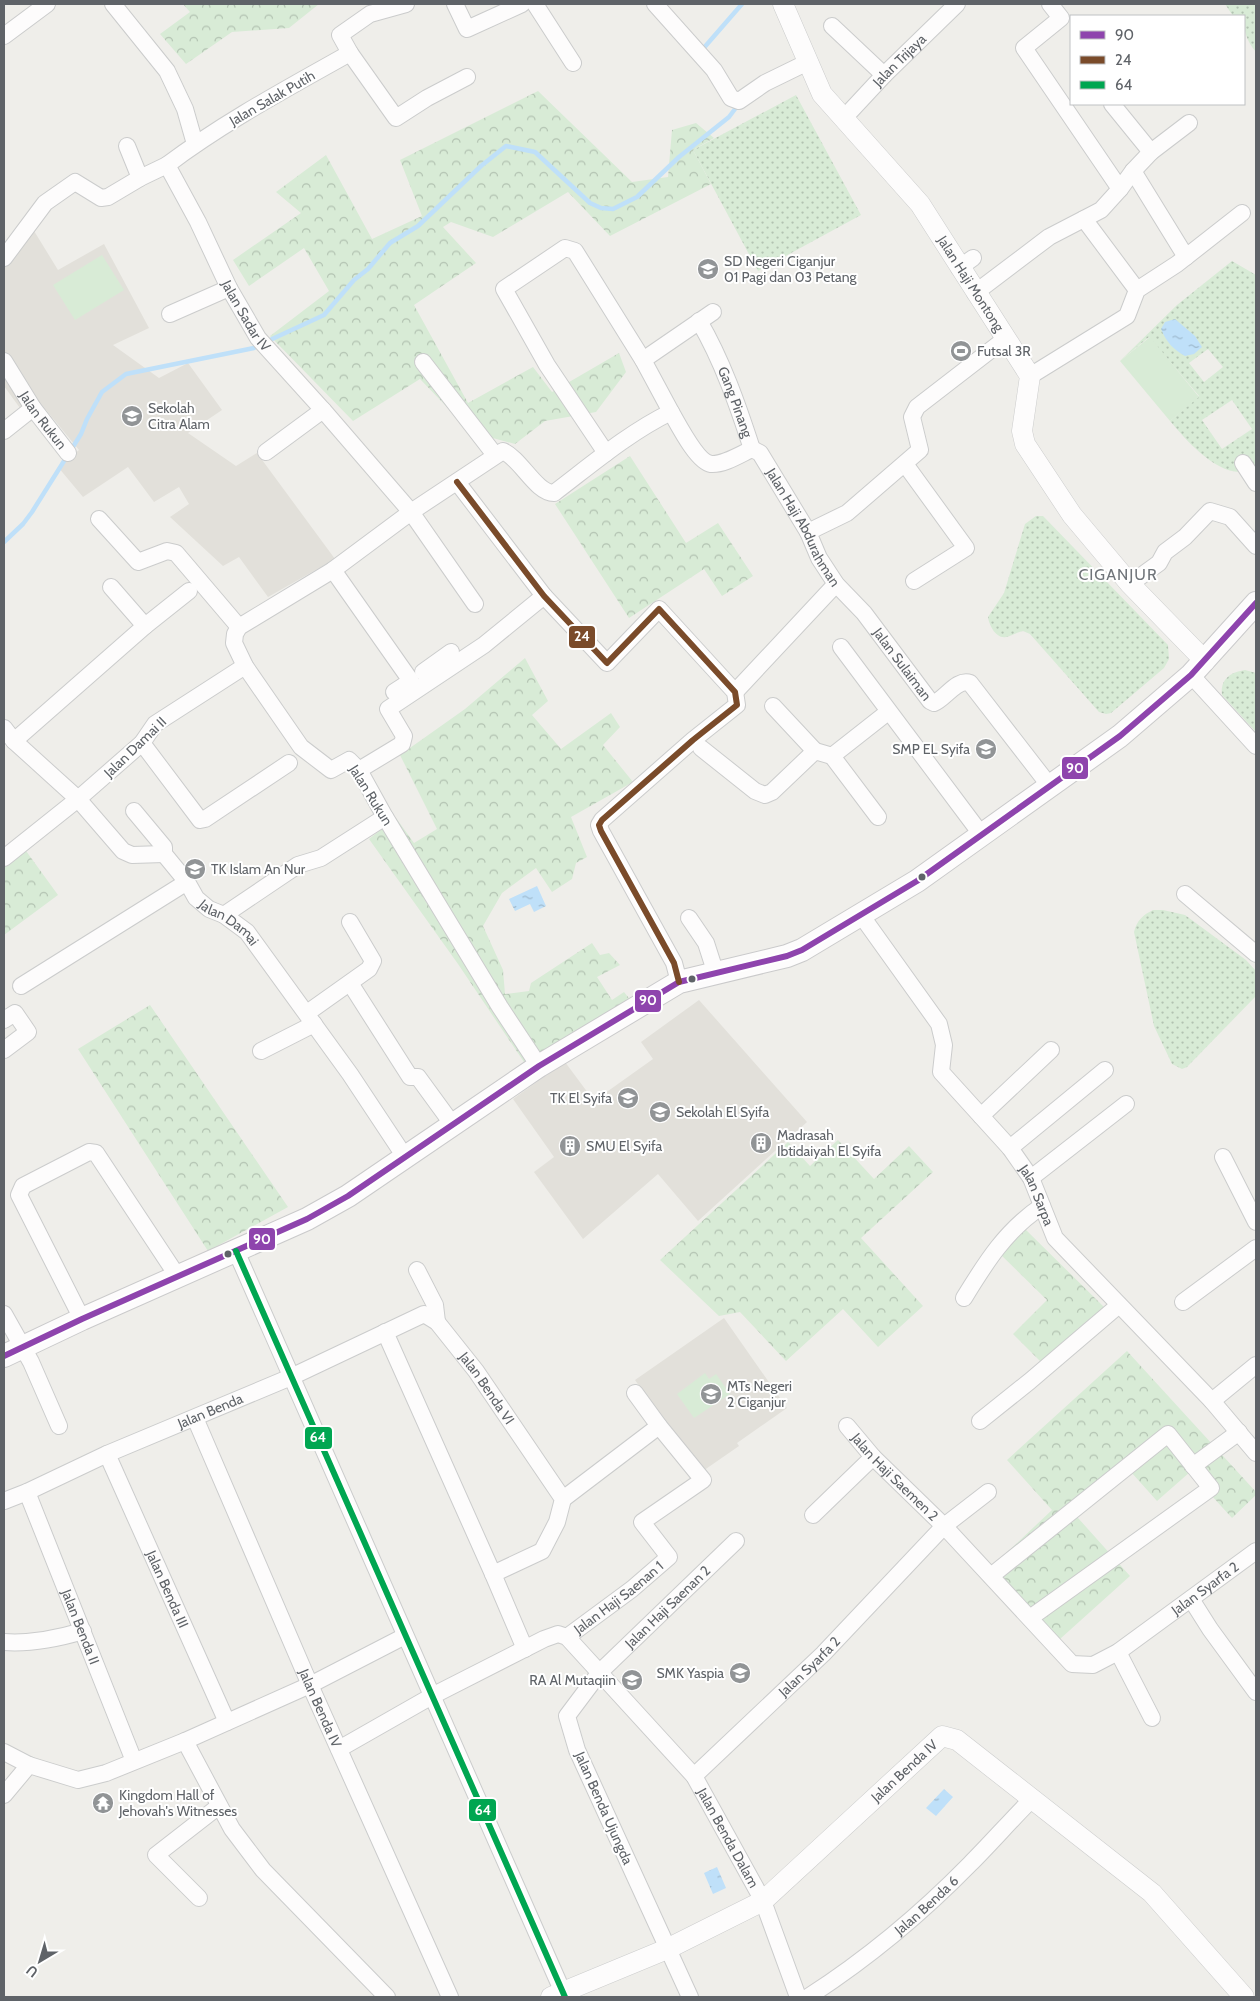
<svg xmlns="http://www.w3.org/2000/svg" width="1260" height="2001" font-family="Cabin,sans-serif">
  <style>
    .education { fill: #e2e0da }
    .grass { fill: url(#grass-dots); fill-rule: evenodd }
    .forest { fill: url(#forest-crowns) }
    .pitch { fill: #d8ebd6 }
    .water { fill: url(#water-ripples) }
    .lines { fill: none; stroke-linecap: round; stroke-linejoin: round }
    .stream { stroke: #bfe0f9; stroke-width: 4.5 }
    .minor-casing { stroke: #cbcccc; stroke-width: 18 }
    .tertiary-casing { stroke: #cbcccc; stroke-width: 21 }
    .secondary-casing { stroke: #cacacb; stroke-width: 24 }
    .minor { stroke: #fdfcfc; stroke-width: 16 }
    .tertiary { stroke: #fdfcfc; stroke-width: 20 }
    .secondary { stroke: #fdfcfc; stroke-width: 22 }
    .bus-1-casing { stroke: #fff; stroke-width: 10 }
    .bus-2-casing { stroke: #fff; stroke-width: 10 }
    .bus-3-casing { stroke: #fff; stroke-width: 10 }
    .bus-1 { stroke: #8e44ad; stroke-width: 6 }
    .bus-2 { stroke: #7a4b2a; stroke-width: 6 }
    .bus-3 { stroke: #00a651; stroke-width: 6 }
    .bus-dot { fill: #5f6368; stroke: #fff; stroke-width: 2 }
    .labels { text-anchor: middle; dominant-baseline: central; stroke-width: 4; stroke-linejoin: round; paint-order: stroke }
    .street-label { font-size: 14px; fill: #5f6368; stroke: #fff }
    .poi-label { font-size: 14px; fill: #5f6368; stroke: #fff; text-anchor: start }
    .quarter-label { font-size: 16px; letter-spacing: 1px; fill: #70757a; stroke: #fff }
    .line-badge { stroke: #fff; stroke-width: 2 }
    .badge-label { font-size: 14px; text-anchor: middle; font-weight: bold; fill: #fff }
  </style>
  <defs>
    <pattern id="grass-dots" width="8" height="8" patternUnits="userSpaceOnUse" patternTransform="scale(1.25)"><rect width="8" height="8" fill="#d8ebd6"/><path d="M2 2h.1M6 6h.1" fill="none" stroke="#b2c2b1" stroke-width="1.8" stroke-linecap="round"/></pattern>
    <pattern id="forest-crowns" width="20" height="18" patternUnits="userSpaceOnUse" patternTransform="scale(1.25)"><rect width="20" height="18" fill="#d8ebd6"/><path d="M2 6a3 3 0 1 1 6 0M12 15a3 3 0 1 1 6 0" fill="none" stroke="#b2c2b1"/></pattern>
    <pattern id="water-ripples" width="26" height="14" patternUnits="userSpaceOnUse" patternTransform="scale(1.25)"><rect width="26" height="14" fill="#bfe0f9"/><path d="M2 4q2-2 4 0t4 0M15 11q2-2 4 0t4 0" fill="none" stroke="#9eb9cd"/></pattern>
  </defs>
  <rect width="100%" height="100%" fill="#efeeea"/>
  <path class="education" d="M31,226L58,270L104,244L149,328L113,345L159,378L188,363L222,410L188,433L236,466L257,453L335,559L268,597L239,557L223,566L170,517L189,504L179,487L154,502L128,467L83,497L58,467L79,450L46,410L30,422L4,386V251Z
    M699,1000L807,1122L698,1221L658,1174L583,1239L534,1172L554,1157L513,1099L565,1062L594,1101L653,1059L641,1042Z
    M724,1318L787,1408L737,1443L739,1446L700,1473L635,1380Z"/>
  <path class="grass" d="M1225,4H1256V52C1246,40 1244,32 1244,16H1233Z
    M796,95L861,215L758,271L693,150Z
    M1232,261L1256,275V467C1226,487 1187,441 1170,421L1199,396L1149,337L1120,361L1177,305ZM1208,349L1223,367L1204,382L1189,363ZM1232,400L1252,429L1222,449L1202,420Z
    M1036,516H1043L1168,645L1169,659L1164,668L1111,713L1106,714L1099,712L1030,634L1023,631C1017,632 1012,636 1006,637C996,639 989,625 988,617L1004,593L1025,524Z
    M1245,670L1256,673V732L1222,695C1220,679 1231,672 1245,670Z
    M1153,910H1163L1185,915L1246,960L1256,971V996L1187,1067L1182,1069L1172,1064L1154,1026L1134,932C1137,920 1143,915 1153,910Z"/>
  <path class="forest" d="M183,4H319L289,28L232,32L186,64L160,34L190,12Z
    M538,91L632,182L668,177L672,130L696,123L714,138L693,150L711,184L610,236L568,192L493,237L451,222L443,227L476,263L414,305L468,403L533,367L552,392L619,353L626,372L596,412L545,421L515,444L471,432L420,379L353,421L270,336L329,291L304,248L249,286L233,260L301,213L276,192L326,155L372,239L422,216L400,160Z
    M630,456L686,543L718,523L753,576L722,596L704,569L629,618L555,504Z
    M525,658L548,701L532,715L561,749L611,713L620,727L603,745L633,782L571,817L587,857L576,863L572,879L552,892L536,868L502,893L483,926L503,970L505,994L529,991L531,983L592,943L600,955L609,953L620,965L597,977L612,1000L624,992L632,1002L526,1065L458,964L369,839L396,818L414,843L437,829L400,755L465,709Z
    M21,844L58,895L4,935V856Z
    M150,1005L288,1207L208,1251L78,1049Z
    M838,1140L874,1179L909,1146L933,1172L861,1238L923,1306L878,1347L843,1309L786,1361L740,1312L719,1316L660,1260L788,1142L810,1166Z
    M1025,1229L1104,1307L1045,1366L1013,1334L1047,1300L1000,1254Z
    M1127,1351L1256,1492V1495L1232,1518L1190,1472L1157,1501L1122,1462L1070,1509L1130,1576L1050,1648L983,1575L1052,1510L1007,1460Z"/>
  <path class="pitch" d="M102,255L124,290L75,320L53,285Z
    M1150,337L1199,397L1170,421L1120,361Z
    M705,1373L709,1379L716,1374L730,1394L694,1418L677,1394Z"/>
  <path class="water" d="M1175,319L1195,336L1202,347L1194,354L1185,356C1173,349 1167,343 1161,329L1165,322Z
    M537,886L546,906L534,912L530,904L515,911L509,899Z
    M944,1789L953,1797L936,1816L926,1808Z
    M717,1867L726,1888L713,1894L704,1873Z"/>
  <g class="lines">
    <path class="stream" d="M702,50L742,4
      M270,340L324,315L354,280L368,269L390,243L418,226L481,166L506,146L535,152L590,203L601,208L613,209L637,197L679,157L729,117L735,109
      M4,542L23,524L32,512L81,434L87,419L102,392L126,374L254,348"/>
    <g class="minor-casing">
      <g id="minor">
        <path d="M113,4L167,71L185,109L195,144"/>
        <path d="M406,4L370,14L340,35L350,53L396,118L427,98L467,77"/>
        <path d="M455,4L467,29L522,4"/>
        <path d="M535,4L573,63"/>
        <path d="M655,4L714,70L731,98L739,101L765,83L808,62"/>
        <path d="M1050,4L1061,18L1024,48L1120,189"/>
        <path d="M832,26L884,75"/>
        <path d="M4,36L47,4"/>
        <path id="s1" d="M350,53C288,88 224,122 167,165L198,222L229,288L258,338L323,410L411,512L475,604"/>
        <path d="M1112,104L1151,152"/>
        <path id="s2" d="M844,118L884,75L957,4"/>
        <path d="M127,146L140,178"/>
        <path d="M1133,171L1186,257"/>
        <path d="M1084,219L1137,290"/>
        <path d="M4,258L45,203L75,182L101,198L108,197L140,178L167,165"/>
        <path d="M959,268L973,258"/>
        <path d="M975,293L1049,237L1101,210L1120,189L1133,171L1151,152L1189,123"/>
        <path d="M170,314L229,288"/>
        <path id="s3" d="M699,321C722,360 738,406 752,449"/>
        <path d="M643,360L713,312"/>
        <path id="s4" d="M4,361L33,408L68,453"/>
        <path d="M423,362L495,455"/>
        <path d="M1030,376L1127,316L1137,290L1177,264L1242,213"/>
        <path d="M4,431L33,408"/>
        <path id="s5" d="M752,449L760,453L808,532L819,558L836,584L864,613L930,701L934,703C945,699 957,678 970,683L1049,785"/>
        <path d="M266,452L323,410"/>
        <path d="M606,453L547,365L504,289L565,248L575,251L643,360L671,412"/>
        <path d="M1243,463L1256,483"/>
        <path d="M905,464L966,548L914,581"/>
        <path d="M457,482L544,596L607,663L659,609L735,692L737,705L693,740L602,820L599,825L601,831L674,963L679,982"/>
        <path d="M99,519L138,562L167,551L176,553L239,627"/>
        <path d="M808,532L847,513L920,450L912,417L917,407L1005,339"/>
        <path d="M333,570L411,681L394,692"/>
        <path d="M1130,584L1159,563L1165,552L1185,537L1210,511L1230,517L1256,546"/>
        <path d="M111,587L145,626"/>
        <path d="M841,647L981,834"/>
        <path d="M423,672L451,652"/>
        <path d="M1191,675L1256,746"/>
        <path d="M735,692L836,584"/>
        <path d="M773,706L815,751"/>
        <path d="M4,728L14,741L78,799L123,851L132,855L164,854"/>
        <path d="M14,741L145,626L189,591"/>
        <path d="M142,743L200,820L205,819L289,763"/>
        <path d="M701,748L755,791L765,795L772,792L815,751L832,756L888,712"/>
        <path d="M832,756L878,817"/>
        <path d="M359,770L402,744L404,736L388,709L484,645L544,596"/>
        <path d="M134,811L164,847V854"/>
        <path id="s6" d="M164,854L187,882L196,898L209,909L224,915L247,932L350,1074L405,1157"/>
        <path d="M4,858L78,799L142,743L155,724L245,666"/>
        <path d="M1185,894L1256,954"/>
        <path d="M224,915L298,865L321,858L385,817"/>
        <path id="s7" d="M861,915L939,1024L944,1045L941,1072L1010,1148L1031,1178L1055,1238L1212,1401L1256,1453"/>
        <path d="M689,918L706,943L716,974"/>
        <path d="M350,983L410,1077H418L453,1125"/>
        <path d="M21,986L187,882"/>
        <path d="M307,1013L369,969L373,961L350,922"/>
        <path d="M4,1020L15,1013L28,1032L4,1050"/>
        <path d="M261,1051L314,1024"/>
        <path d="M539,1066L500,1007L385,817L359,770L349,760L331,770L301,747L245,666L234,643L235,634L239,627L333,570L411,512L503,451C521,459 536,493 554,493C591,465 628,433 671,412C678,424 697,462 711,464C724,465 741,454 752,449"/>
        <path d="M981,1116L1051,1050"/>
        <path d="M1010,1148L1105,1070"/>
        <path d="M1223,1157L1256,1222"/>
        <path d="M1031,1178L1126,1104"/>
        <path d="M236,1251L565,1997"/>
        <path d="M417,1270L435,1305L437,1322"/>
        <path d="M964,1298C986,1262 1006,1230 1042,1206"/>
        <path d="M1183,1302L1256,1248"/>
        <path d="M4,1314L31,1362L59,1426"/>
        <path d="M82,1319L19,1195L23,1186L89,1152L96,1153L178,1277"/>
        <path d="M385,1332L493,1574L525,1649"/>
        <path d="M1212,1401L1256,1365"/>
        <path id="s8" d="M195,1418L310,1685L450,1997"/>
        <path d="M980,1421L1030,1381L1119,1305"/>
        <path id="s9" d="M847,1426L873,1457L944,1526L988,1492"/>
        <path id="s10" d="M107,1454L227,1722"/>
        <path d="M1193,1466L1239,1432"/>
        <path id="s11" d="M27,1492L134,1761"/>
        <path d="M563,1499L659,1426"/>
        <path id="s12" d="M4,1501L27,1492L107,1454L291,1377L424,1314L437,1322L476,1371L563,1499L557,1522L542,1551L493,1574"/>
        <path d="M813,1515L873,1457"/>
        <path d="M991,1576L1168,1434L1211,1488L1030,1618"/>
        <path d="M1191,1599L1210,1629L1256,1692"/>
        <path id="s13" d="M567,1637L632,1589L669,1557L642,1522L703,1480L659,1426L635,1393"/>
        <path d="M4,1642C31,1644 56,1639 83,1631"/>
        <path d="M1118,1652L1152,1718"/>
        <path d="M185,1741L232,1829L263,1870L387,1997"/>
        <path id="s14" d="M339,1749L432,1696L544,1639L558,1634L567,1637L694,1776L763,1901L798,1997"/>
        <path d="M4,1752L29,1765L78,1780L106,1773L185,1741L310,1685L405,1636"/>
        <path id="s15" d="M694,1776L823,1654L944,1526L1072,1664L1093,1665L1118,1652L1256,1551"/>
        <path d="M4,1795L29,1765"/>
        <path d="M199,1898L156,1855L219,1806"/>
        <path id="s16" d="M690,1997L577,1750L567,1716L600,1672L736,1541"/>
        <path id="s17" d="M808,1997C867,1959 920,1915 970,1864C991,1843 1011,1820 1033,1798"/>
      </g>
    </g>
    <g class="tertiary-casing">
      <g id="tertiary">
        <path id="s18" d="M783,4L822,94L920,204L1030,376L1022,431L1025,444L1072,515L1130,584L1205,661"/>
        <path id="s19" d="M551,1997L667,1949L763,1901L942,1736L957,1740L1152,1893L1244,1997"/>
      </g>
    </g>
    <g class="secondary-casing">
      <path id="secondary" d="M4,1356L82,1319L307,1219L348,1196L539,1066L679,982L787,956L802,950L917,881L1120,736L1191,675L1256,603"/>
    </g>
    <use href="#minor" class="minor"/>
    <use href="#tertiary" class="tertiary"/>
    <use href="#secondary" class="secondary"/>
    <g class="bus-1-casing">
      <path id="bus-1" d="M4,1356L82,1319L307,1219L348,1196L539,1066L679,982L787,956L802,950L917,881L1120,736L1191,675L1256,603"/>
    </g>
    <g class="bus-2-casing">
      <path id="bus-2" d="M457,482L544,596L607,663L659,609L735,692L737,705L693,740L602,820L599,825L601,831L674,963L679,982"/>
    </g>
    <g class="bus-3-casing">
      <path id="bus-3" d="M236,1251L565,1997"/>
    </g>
    <use href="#bus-1" class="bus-1"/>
    <use href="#bus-2" class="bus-2"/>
    <use href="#bus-3" class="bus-3"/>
  </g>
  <defs>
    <g id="school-disc" transform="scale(1.125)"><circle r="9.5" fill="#919496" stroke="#fff"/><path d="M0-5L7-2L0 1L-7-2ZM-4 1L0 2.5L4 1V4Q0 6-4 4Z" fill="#fff"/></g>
    <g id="stadium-disc" transform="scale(1.125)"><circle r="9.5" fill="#919496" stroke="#fff"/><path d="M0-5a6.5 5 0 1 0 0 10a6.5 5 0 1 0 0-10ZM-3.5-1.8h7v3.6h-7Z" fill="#fff"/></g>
    <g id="building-disc" transform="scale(1.125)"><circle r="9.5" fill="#919496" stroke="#fff"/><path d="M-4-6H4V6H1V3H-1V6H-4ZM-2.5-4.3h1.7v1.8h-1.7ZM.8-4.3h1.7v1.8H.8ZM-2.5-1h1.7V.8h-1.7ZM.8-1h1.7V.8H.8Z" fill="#fff"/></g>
    <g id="temple-disc" transform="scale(1.125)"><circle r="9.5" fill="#919496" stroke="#fff"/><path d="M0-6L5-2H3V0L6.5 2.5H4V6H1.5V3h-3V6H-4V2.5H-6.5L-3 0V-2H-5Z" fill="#fff"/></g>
  </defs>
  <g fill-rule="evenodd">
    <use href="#school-disc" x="708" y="269"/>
    <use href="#stadium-disc" x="961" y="351"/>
    <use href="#school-disc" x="132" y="416"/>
    <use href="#school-disc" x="986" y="749"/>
    <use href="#school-disc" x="195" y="869"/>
    <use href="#school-disc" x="628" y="1098"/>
    <use href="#school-disc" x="660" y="1112"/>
    <use href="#building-disc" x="761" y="1143"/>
    <use href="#building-disc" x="570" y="1146"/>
    <use href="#school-disc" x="711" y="1394"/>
    <use href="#school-disc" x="740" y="1673"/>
    <use href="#school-disc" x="632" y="1680"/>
    <use href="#temple-disc" x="103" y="1803"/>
  </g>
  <g class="bus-dot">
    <circle cx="922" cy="877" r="4.5"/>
    <circle cx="692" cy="979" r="4.5"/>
    <circle cx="228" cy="1254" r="4.5"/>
  </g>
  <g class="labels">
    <g class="street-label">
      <text stroke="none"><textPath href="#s2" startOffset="80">Jalan Trijaya</textPath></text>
      <text transform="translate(272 98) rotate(-30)">Jalan Salak Putih</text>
      <text stroke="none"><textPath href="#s18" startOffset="340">Jalan Haji Montong</textPath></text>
      <text stroke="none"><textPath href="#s1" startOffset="385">Jalan Sadar IV</textPath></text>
      <text stroke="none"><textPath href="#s3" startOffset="89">Gang Pinang</textPath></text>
      <text stroke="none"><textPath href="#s4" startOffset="71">Jalan Rukun</textPath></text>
      <text stroke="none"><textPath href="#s5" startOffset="95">Jalan Haji Abdurahman</textPath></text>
      <text stroke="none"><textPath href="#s5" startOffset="265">Jalan Sulaiman</textPath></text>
      <text transform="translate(135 747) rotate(-44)">Jalan Damai II</text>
      <text transform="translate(371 795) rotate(58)">Jalan Rukun</text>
      <text stroke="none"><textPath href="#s6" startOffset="96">Jalan Damai</textPath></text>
      <text stroke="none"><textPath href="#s7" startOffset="340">Jalan Sarpa</textPath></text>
      <text stroke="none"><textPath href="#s12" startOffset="558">Jalan Benda VI</textPath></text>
      <text stroke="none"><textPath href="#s12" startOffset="225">Jalan Benda</textPath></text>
      <text stroke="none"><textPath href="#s9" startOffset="70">Jalan Haji Saemen 2</textPath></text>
      <text stroke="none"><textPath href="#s10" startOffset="148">Jalan Benda III</textPath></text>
      <text stroke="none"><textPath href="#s15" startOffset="699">Jalan Syarfa 2</textPath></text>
      <text stroke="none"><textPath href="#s13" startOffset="65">Jalan Haji Saenan 1</textPath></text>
      <text stroke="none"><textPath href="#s16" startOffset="456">Jalan Haji Saenan 2</textPath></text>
      <text stroke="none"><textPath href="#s11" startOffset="145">Jalan Benda II</textPath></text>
      <text stroke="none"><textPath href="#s15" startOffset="159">Jalan Syarfa 2</textPath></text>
      <text stroke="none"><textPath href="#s8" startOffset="316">Jalan Benda IV</textPath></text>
      <text stroke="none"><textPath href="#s19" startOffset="425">Jalan Benda IV</textPath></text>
      <text transform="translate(604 1808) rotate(66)">Jalan Benda Ujungda</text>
      <text stroke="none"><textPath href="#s14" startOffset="516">Jalan Benda Dalam</textPath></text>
      <text stroke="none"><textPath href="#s17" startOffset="150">Jalan Benda 6</textPath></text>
    </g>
    <g class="poi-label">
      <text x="724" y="261">SD Negeri Ciganjur<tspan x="724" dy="16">01 Pagi dan 03 Petang</tspan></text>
      <text x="977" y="351">Futsal 3R</text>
      <text x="148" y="408">Sekolah<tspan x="148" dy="16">Citra Alam</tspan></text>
      <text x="970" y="749" text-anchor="end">SMP EL Syifa</text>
      <text x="211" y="869">TK Islam An Nur</text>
      <text x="612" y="1098" text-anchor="end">TK El Syifa</text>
      <text x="676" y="1112">Sekolah El Syifa</text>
      <text x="777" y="1135">Madrasah<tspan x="777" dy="16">Ibtidaiyah El Syifa</tspan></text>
      <text x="586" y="1146">SMU El Syifa</text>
      <text x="727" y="1386">MTs Negeri<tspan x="727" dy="16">2 Ciganjur</tspan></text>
      <text x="724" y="1673" text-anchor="end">SMK Yaspia</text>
      <text x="616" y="1680" text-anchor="end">RA Al Mutaqiin</text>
      <text x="119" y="1795">Kingdom Hall of<tspan x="119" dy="16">Jehovah's Witnesses</tspan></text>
    </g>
    <g class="quarter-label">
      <text x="1118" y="574">CIGANJUR</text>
    </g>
  </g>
  <g class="line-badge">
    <rect x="568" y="625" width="28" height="24" rx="5" fill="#7a4b2a"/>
    <rect x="1061" y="756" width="28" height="24" rx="5" fill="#8e44ad"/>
    <rect x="634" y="989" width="28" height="24" rx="5" fill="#8e44ad"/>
    <rect x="248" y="1227" width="28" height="24" rx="5" fill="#8e44ad"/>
    <rect x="304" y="1426" width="29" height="24" rx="5" fill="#00a651"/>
    <rect x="468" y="1798" width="29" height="24" rx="5" fill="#00a651"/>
  </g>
  <g class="badge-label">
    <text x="582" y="641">24</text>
    <text x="1075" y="773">90</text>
    <text x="648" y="1005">90</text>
    <text x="262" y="1244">90</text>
    <text x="318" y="1442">64</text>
    <text x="483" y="1815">64</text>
  </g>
  <rect width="1260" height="2001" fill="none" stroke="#5f6368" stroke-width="10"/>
  <rect x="1070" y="15" width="175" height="90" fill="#ffffff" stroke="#bfc1c3"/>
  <rect x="1080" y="31" width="25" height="8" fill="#8e44ad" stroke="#bfc1c3"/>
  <text x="1115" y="40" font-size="15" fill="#5f6368">90</text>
  <rect x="1080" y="56" width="25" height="8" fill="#7a4b2a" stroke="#bfc1c3"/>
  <text x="1115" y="65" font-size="15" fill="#5f6368">24</text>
  <rect x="1080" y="81" width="25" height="8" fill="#00a651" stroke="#bfc1c3"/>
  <text x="1115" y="90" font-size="15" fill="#5f6368">64</text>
  <g transform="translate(40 1961) rotate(218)" stroke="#ffffff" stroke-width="4" paint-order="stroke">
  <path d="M0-4L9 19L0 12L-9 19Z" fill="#5f6368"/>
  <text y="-8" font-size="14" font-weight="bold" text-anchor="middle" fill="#5f6368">U</text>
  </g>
</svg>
